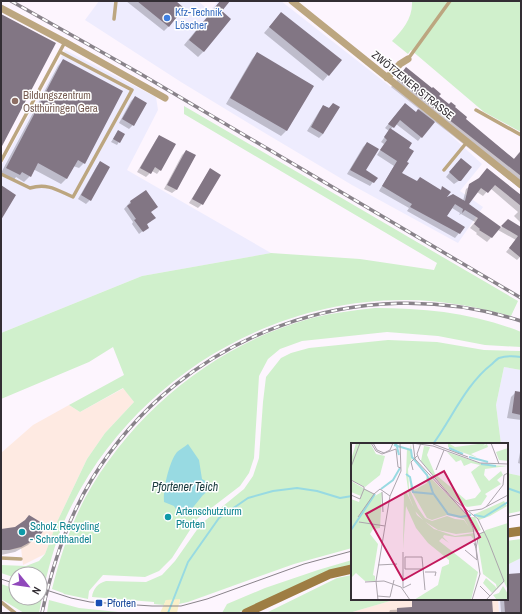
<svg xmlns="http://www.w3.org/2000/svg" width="522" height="614" font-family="'Archivo Narrow',sans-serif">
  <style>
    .commercial { fill: #eeecfe }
    .industrial { fill: #feeae2 }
    .green { fill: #d0f0cc }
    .sand { fill: #f9efc9 }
    .water { fill: #98dae2 }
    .shadow { fill: #0003 }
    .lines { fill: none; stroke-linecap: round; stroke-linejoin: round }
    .stream { stroke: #98dae2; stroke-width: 2 }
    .building { fill: #827684 }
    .lane { stroke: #bca680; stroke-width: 3.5 }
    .street { stroke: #bca680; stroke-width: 7 }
    .secondary { stroke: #9e7d43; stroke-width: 9 }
    .tram { stroke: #89838a; stroke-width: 1 }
    .rail-casing { stroke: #89838a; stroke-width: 3.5 }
    .rail { stroke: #fff; stroke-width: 2; stroke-dasharray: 6; stroke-linecap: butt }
    .shop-dot { fill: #3f7fe0; stroke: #fff; stroke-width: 1.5 }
    .education-dot { fill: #8d6e63; stroke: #fff; stroke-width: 1.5 }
    .culture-dot { fill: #0f9aa8; stroke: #fff; stroke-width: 1.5 }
    .transit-dot { fill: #1a4fb4; stroke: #fff; stroke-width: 1.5 }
    .labels { text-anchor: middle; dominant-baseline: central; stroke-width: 3; stroke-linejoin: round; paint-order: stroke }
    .shop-label { font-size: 11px; fill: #366cbe; stroke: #fff; text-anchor: start }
    .street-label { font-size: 11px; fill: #332e34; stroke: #fff }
    .education-label { font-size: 11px; fill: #785e54; stroke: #fff; text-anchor: start }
    .culture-label { font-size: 11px; fill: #0d838f; stroke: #fff; text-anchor: start }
    .transit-label { font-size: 11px; fill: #164399; stroke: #fff; text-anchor: start }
    .water-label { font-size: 12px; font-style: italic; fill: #17383c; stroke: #fff }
    .inset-river { fill: none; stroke: #98dae2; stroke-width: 2 }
    .inset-road { fill: none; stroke: #aca5ad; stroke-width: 1 }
    .view { fill: #c2185b; fill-opacity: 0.15; stroke: #c2185b; stroke-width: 2 }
    .inset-edge { fill: none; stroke: #332e34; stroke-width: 2 }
  </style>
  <rect width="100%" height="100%" fill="#fdf5fe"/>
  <path class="commercial" d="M99,1H198L210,11L218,1H281L442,127L482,164L460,191L483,207L458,243L352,185L250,124L181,82L85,20Z
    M65,50L156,97L158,110L127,170L271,253L142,276L1,333V166Z
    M504,367L521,370V476L507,473V444H501L496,405Z
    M521,558V613H499L498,599H507V565Z"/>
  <path class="industrial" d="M124,388L134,402L105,433L87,459L57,522L45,554L23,565L21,548L9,550H1V453L33,425L69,405L80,412Z
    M397,599H498L499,613H349Z"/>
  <path class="green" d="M412,1H521V132L484,112L411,50L408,54L392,41C403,30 413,18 412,1Z
    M184,106L518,301L511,316C476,307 442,300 406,300C268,299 135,381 73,503C59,529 51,558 44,587L40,585V574H16V578L1,573V565L26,566L39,561L45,554L57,522L87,459L105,433L134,402L123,388L80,412L69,405L124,375L113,347L89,362L1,399V333L142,276L271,253L360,259L434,270L437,263L184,114Z
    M375,308C426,308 474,313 521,332V347L485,345L438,336L387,332L302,341L280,349L268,359L259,376L254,458L249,473L240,486L197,519L172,558L159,571L145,577L103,575L89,591L88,599L64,594L63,593L52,589C60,557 70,527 85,498C133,411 216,344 312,318C333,313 354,310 375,308Z
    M388,340L437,342L484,350L521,351V370L504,367L496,405L501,444H352V548L294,564L188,602L179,604L180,600H166L164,605L154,604V602L92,597C93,589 98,583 106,581L146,582L162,575L175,561L201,524L244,489L253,476L259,458L263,402L266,377L281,358L291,353L309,348Z
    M507,473L521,476V511L507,514Z
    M521,539V558L507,565V541Z
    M352,560V566L237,613H222L227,604L265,588L318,570Z
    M352,575V599H397L349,613H266L337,578Z
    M1,584L16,589V598H42L39,613H24L1,599Z
    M49,600L79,608L128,613H47Z"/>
  <path class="sand" d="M180,599L177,613H160L166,600Z"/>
  <path class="water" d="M188,444L199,460L202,479L214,486L203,495L186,516L181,517L174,506L164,502C163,489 169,462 177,452C180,449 185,447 188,444Z"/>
  <path class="shadow" d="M126,1H174L169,26L164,31Z
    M220,1H228L220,11L204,51L198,57L184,45Z
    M276,19L328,75L323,81L264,33Z
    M257,53L313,86L286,131L281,136L226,104L252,59Z
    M63,60L84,163L79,168L73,166L66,179L61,184L33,169L30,176L24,182L16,177L14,180L1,173L58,66Z
    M407,69L464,119L514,159L521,150V189L434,121L418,141L396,124L390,130L408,148L401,173L416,182L440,190L443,188V201H463L466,189L478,180L484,173L521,195V223L514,216L518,212L490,188L483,196L477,192L468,204L501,228L504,224L521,228V256L517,260L506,252L516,240L498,230L487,242L476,234L477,233L470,228L475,222L461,214L459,215L460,213L452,208L446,217L464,227L455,238L407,211L409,208L379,191L394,166L377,155L384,144L381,142L389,131L385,128L405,104L416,113L419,109L391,87Z
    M135,97L133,125L129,129L119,123L131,101Z
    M333,104L323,134L319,138L307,131L320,110L324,106L329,108Z
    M118,131L124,134L117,145L111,142Z
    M159,136L175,144L160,170L157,174L152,171L146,177L137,172L156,140Z
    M367,143L365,171L373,182L370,186L347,174L363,147Z
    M186,151L195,156L176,190L172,193L164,189L182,155Z
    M100,162L90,200L86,204L78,199L97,166Z
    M457,163L460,180L454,184L446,177Z
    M211,170L202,204L198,208L189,203L207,174Z
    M145,192L151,221L146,225L144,230L139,234L132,224L133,222L124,209L130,202Z
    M516,392L521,393V420L507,418L511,397Z
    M521,447V464L518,463Z
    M23,523L34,539L28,545L15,552L1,555V530L16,528Z
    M521,574V613H501L500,599H507V575Z
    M412,599H491L492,613H389L390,610L412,609Z"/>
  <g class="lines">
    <path class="stream" d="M433,444C452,418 466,384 492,364C494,362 497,359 499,358C505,356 515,356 521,357
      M507,488L521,493
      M168,613L188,562L219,518L248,498L273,491L297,488L317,491L340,498L352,496"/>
  </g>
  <path class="building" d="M137,1H176L184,8L169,27Z
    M220,1H230L222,11L231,19L204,52L189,40Z
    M281,12L342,60L329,76L269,27Z
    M1,14L56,43L1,148Z
    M257,52L314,86L287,131L230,98Z
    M63,59L123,91L85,164L78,160L67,179L38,163L31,177L22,172L20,175L6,168Z
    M406,67L432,88L433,87L441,94L439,96L449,104L451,102L456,106L455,107L467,117L466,119L514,159L521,151V176L397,79Z
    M135,96L147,103L134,126L122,119Z
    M333,103L340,107L323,134L311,127L323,105L329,108Z
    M405,103L416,112L418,109L435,122L422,138L400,120L394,128L388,124Z
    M390,128L412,143L409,148L414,151L407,162L409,163L402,173L417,181L420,177L441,190L442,186L451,192L447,197L453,194L465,201L469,184L479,178L487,168L521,195V206L495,185L488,193L481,188L469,204L501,227L492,238L479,230L480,229L474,224L478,218L465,210L462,213L463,209L455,204L447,216L465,227L460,234L410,207L412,204L382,186L397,161L380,150L387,140L384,137Z
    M118,130L125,134L120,143L113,139Z
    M159,135L176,144L161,171L155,167L151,174L140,168Z
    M367,142L379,149L366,170L378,178L374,183L350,170Z
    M186,150L196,155L177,190L167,185Z
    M461,158L472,167L461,181H459L449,172Z
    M100,161L110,167L91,201L81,195Z
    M210,168L221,175L203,205L192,199Z
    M1,185L16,195L1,220Z
    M146,190L158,207L151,212L156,218L147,224L149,228L143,232L134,220L136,219L127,206L131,203L130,201Z
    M508,219L521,227V258L509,248L518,236L501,226Z
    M515,391L521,392V415L512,413Z
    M29,515L47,526L41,534L34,540L21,547L9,550H1V529L15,527L25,520Z
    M521,573V613H505L504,599H507V574Z
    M412,599H492L493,613H397V608L412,607Z"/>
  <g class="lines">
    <path class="lane" d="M114,19L116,1
      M408,59L450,1
      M476,110L521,135
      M1,161L65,42
      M444,170L467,142
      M1,174L30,188C48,183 57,190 73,197L132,90L60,52
      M1,558L21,559
      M1,602L15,613"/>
    <path class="street" d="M292,1L521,185
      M1,8L65,42L165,98
      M387,78L400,64L408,59"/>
    <path class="secondary" d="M507,533L521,531
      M246,613L330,574L352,569"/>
    <path class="tram" d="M507,517L521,514
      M1,579L16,584
      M40,588L71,598L90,602L152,606H181L207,599L304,564L352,551"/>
    <g class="rail-casing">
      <path id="rail" d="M11,1L139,73L521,298
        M42,613C52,566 67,520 92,479C181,334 360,269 521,321"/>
    </g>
    <use href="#rail" class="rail"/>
  </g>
  <circle class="shop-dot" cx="167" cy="18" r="4"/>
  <circle class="education-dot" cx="15" cy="101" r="4"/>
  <g class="culture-dot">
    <circle cx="168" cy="517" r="4"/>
    <circle cx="22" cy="532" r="4"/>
  </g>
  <rect class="transit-dot" x="95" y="599" width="8" height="8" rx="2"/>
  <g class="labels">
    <g class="shop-label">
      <text x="175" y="12">Kfz-Technik<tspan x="175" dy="13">Löscher</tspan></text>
    </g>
    <g class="street-label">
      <text transform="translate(413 85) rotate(39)">ZWÖTZENER STRASSE</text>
    </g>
    <g class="education-label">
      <text x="23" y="95">Bildungszentrum<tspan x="23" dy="13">Ostthüringen Gera</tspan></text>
    </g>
    <g class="culture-label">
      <text x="176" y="511">Artenschutzturm<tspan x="176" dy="13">Pforten</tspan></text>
      <text x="30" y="526">Scholz Recycling<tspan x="30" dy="13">- Schrotthandel</tspan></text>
    </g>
    <g class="transit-label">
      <text x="107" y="603">Pforten</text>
    </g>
    <g class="water-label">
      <text x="185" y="487">Pfortener Teich</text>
    </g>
  </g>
  <g transform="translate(351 443)">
    <rect width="157" height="157" fill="#fdf5fe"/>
    <path d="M5,0H19L25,11L34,13L29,32L14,44L0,37V17ZM97,0L104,4L135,0L132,3L136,1L137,4L120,11L127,15L97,4ZM60,1L61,15L57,26L58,45L67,65L74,75L81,78L96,73L104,76L113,77L118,84L113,76L96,72L81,77L76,75L60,47L58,35L63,47L76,40L75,35L78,33L116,72L123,89L105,91L87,87L73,78L64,68L58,53L55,32L56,5L59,6ZM73,3L79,4L76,12L84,31L115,57L124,55L130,48L120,29L129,22L120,20L113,23L110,17L105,19L96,9L134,22L157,23V26L156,23L134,26L133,32L138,38L150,28L152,32L146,37L150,41L134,51L136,53L130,62L116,64L101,54L70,18ZM157,5V18L148,17L145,9ZM0,38L23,51L20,55L31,49L29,85L22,86L19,91L27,101L22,132L24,133V138H14L5,130L1,134L0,140V56L8,59L10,53L0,49ZM53,50H56L66,72L83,86L104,93L123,90L125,99L120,93L104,94L93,92L92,94L98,100L91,95L88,98L127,129L120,157H63L87,142L91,124L98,121V117L77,100L65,85L55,63L52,106ZM153,58L156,63L139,73L128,77L124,71ZM118,74H124L130,87L124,89ZM157,80V147L153,139L146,146L145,141L132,131L127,100L129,91L135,87ZM135,135L144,143L146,146L141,150L132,140ZM152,143L157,151V157H146L142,152L148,150Z" fill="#d0f0cc"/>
    <path class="inset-river" d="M45,0L48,12M43,2L60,7L61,14L76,32L82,50L97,71L110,74L120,72M98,5L112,11M118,14L137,19M130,21L145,23M55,31L59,34L62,49L83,51M30,46L42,37L49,25M123,72L133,74L157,59M0,87L24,51"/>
    <path class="inset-road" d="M20,0L25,8L31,11L45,6L47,24L50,25M22,0L26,7L33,10L39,7L42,0M61,0L82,3L129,20L157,21M62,0L64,16L116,72L122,85L129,131L121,157M70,0L66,11L68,16L101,55L127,76L137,97L153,138L135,157M140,0L148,21M82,1L117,14M0,24L9,0M62,27L60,19L66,13M85,27L93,7M0,37L13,44V46M13,46L23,51L29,46L39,53M31,49L32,69M0,52L9,56L13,46M135,64L152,42L153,32L157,30M118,68L131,66L157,52M7,74L23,51M8,79L34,83M123,100L125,105L128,91L133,89M114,107L126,117L125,105M52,109V145L60,141M27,122L46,121M54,126V114H71L74,147M54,126H73M74,129H85L84,133M14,139L33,138L50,144L59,157M129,143L139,153M26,153L39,154L43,137M27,157L25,138L39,53L50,28L49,0"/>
    <path class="view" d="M93,28L129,94L52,137L15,71Z"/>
    <rect width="157" height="157" class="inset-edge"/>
  </g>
  <rect width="522" height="614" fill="none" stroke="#332e34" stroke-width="4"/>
  <g transform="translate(28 586) rotate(119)"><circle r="19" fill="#ffffff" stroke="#adabae"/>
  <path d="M0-3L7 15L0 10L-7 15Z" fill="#9048bb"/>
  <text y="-6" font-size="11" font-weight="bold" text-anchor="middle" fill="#332e34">N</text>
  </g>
</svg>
